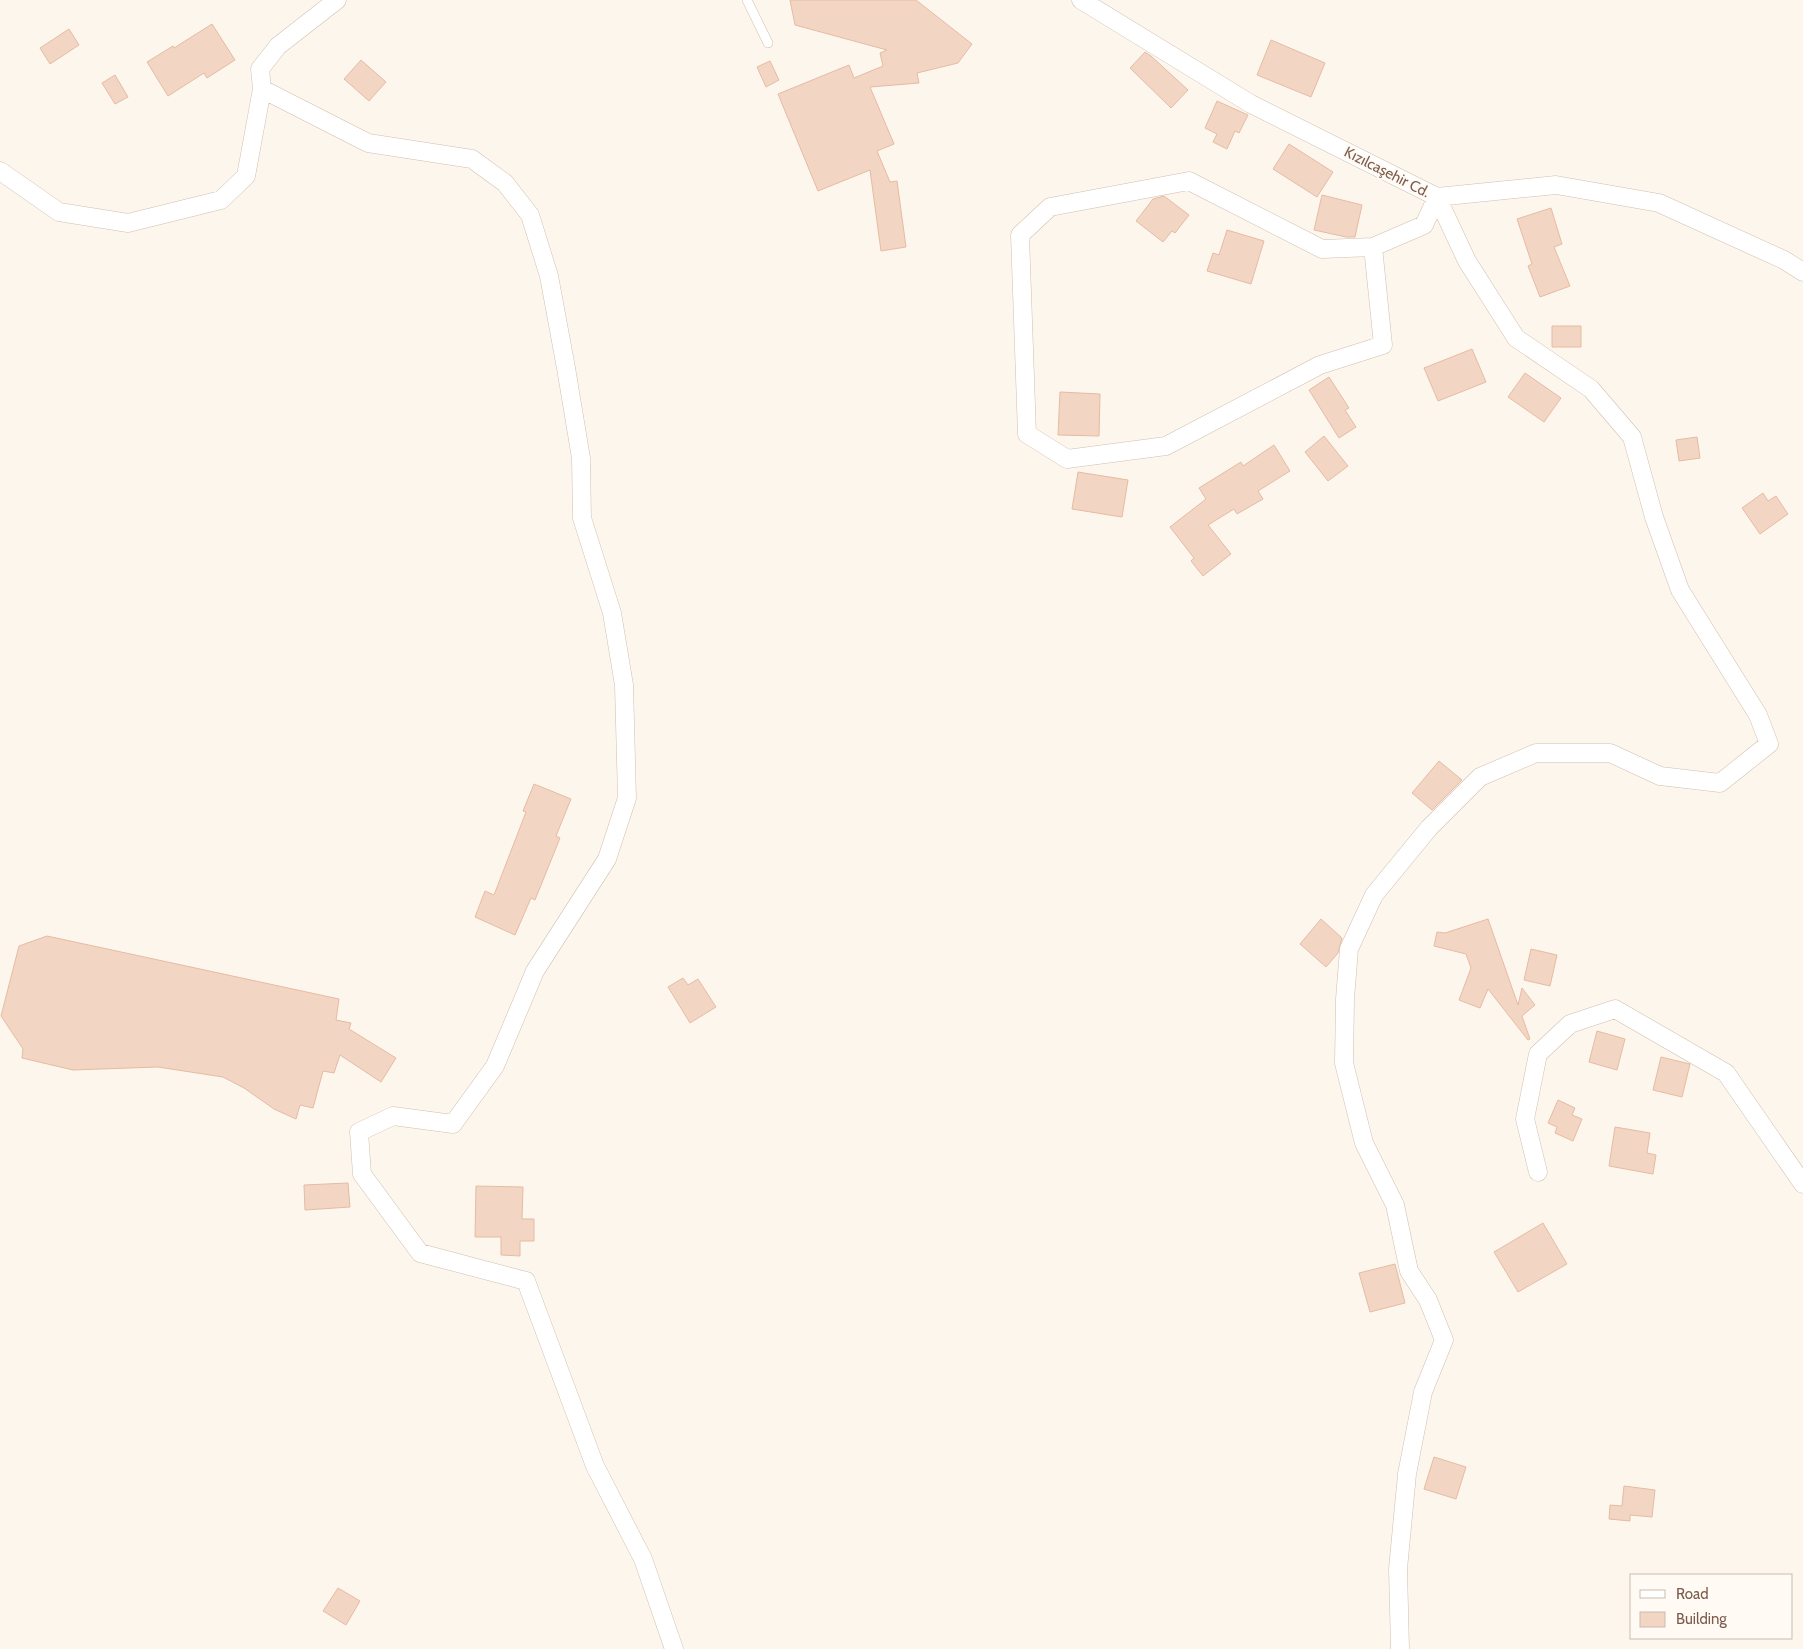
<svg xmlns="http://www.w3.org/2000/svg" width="1803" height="1649" font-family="Cabin,sans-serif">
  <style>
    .building { fill: #f3d5c3; stroke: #e6bba3 }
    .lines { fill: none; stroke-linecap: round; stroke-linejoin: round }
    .service-casing { stroke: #d1beb0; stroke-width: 10 }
    .minor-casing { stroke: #d1beb0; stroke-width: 19 }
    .service { stroke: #fff; stroke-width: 9 }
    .minor { stroke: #fff; stroke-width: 18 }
    .labels { text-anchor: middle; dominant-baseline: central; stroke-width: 4; stroke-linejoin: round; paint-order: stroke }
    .street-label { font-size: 15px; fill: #7a5c4d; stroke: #fffaf3 }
  </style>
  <rect width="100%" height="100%" fill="#fdf6ec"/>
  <path class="building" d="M790,0H916L972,44L958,63L917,73L919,83L870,87L894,144L877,151L890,182L897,181L906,247L881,251L870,170L818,191L778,94L849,65L854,78L883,66L880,53L887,50L795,25Z
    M212,24L235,60L207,78L204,73L168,96L147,62L173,46L174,48Z
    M69,29L79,45L50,64L40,48Z
    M1271,40L1325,63L1311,97L1257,75Z
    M1145,52L1151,56L1188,90L1171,108L1130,68Z
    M361,60L386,82L369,101L344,79Z
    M770,61L779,80L766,87L757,67Z
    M115,75L128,97L115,104L102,83Z
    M1217,101L1248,115L1239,133L1235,131L1227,149L1213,142L1217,134L1205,128Z
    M1289,144L1333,172L1317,197L1273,169Z
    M1322,195L1362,205L1355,237H1346L1314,230Z
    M1164,196L1189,215L1175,233L1172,231L1163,242L1136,221L1153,199Z
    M1551,208L1562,244L1554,247L1570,286L1540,297L1528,266L1532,264L1517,219Z
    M1227,230L1264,241L1251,284L1207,271L1213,253L1219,255Z
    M1552,326H1581V347H1552Z
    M1472,349L1486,382L1438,401L1424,368Z
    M1525,373L1561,398L1544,422L1508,397Z
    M1329,377L1349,408L1345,410L1356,427L1339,438L1309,390Z
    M1060,392L1100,394L1099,436L1058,435Z
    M1324,436L1348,466L1328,481L1305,452Z
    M1697,437L1700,458L1679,461L1676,440Z
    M1274,445L1290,471L1258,491L1263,499L1237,514L1234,509L1208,525L1231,554L1203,576L1191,561L1194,558L1170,527L1206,499L1199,488L1241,462L1243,466Z
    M1078,472L1128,480L1122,517L1072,509Z
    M1763,493L1768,501L1776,496L1788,514L1760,534L1742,508Z
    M1439,761L1462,780L1432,810L1412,793Z
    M534,784L571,799L556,836L560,838L535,900L531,898L515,935L475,917L485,891L494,895L526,812L523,811Z
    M1321,919L1342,938L1338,953L1326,967L1300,944Z
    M1488,919L1518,1005L1522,988L1535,1005L1522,1016L1530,1039L1528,1040L1488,989L1480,1008L1459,1000L1471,968L1466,954L1434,946L1437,932L1445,933Z
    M47,936L339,999L336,1020L351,1023L349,1029L396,1058L381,1082L340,1055L334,1073L323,1071L313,1108L300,1105L296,1119L274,1109L244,1088L223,1077L158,1067L73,1070L22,1058L23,1049L1,1016L19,946Z
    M1531,949L1557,955L1550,986L1524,980Z
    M683,978L688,985L698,979L716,1007L690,1023L668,987Z
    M1597,1031L1625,1039L1617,1070L1589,1062Z
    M1661,1057L1690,1064L1682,1097L1653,1090Z
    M1558,1100L1575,1108L1572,1115L1582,1119L1573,1141L1555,1133L1557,1127L1548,1123Z
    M1615,1127L1650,1133L1647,1153L1656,1155L1653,1174L1609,1166Z
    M348,1183L350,1207L305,1210L304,1185Z
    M476,1186L523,1187L522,1219H534V1241H520V1256L501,1255V1237H475Z
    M1543,1223L1567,1264L1518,1292L1494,1252Z
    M1395,1264L1405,1303L1370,1312L1359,1273Z
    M1434,1457L1466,1467L1456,1499L1424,1489Z
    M1624,1486L1655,1490L1652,1517L1630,1515V1521L1609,1519L1610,1505L1622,1506Z
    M338,1588L360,1601L346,1625L323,1611Z"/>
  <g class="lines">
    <g class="service-casing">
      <path id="service" d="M747,0L768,43"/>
    </g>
    <g class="minor-casing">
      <path id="minor" d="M1081,0L1251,104L1437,197L1556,185L1659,203L1784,260L1803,272
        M262,89L368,143L472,159L505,183L530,215L549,276L566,368L581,458L582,518L612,613L624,685L627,798L607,859L535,971L495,1066L453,1124L393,1116L359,1132L362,1174L420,1253L526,1281L595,1466L643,1559L674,1649
        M0,171L59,212L128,223L221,200L246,176L262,89L260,69L278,46L337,0
        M1373,247L1383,345L1320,365L1166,446L1067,459L1027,434L1020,235L1050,207L1189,181L1322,249L1373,247L1424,225L1437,197
        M1538,1172L1525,1119L1538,1054L1570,1024L1615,1009L1726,1073L1803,1184
        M1400,1649L1398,1569L1407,1474L1423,1392L1444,1340L1428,1300L1409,1271L1395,1205L1364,1143L1344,1063L1345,999L1349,949L1374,895L1429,828L1480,777L1536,753H1610L1660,776L1720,783L1769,744L1758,715L1680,590L1654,517L1632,437L1591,389L1516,338L1467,261L1437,197"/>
    </g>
    <use href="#service" class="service"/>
    <use href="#minor" class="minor"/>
  </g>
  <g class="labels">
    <g class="street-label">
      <text transform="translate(1387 172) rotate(27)">Kızılcaşehir Cd.</text>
    </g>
  </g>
  <rect x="1630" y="1574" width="162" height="65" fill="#fffaf3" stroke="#cabbb1"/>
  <rect x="1640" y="1590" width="25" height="8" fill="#ffffff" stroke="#cabbb1"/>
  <text x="1676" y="1599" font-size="15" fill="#7a5c4d">Road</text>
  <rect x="1640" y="1612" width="25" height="15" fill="#f3d5c3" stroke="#cabbb1"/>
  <text x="1676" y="1624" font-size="15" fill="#7a5c4d">Building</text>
</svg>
